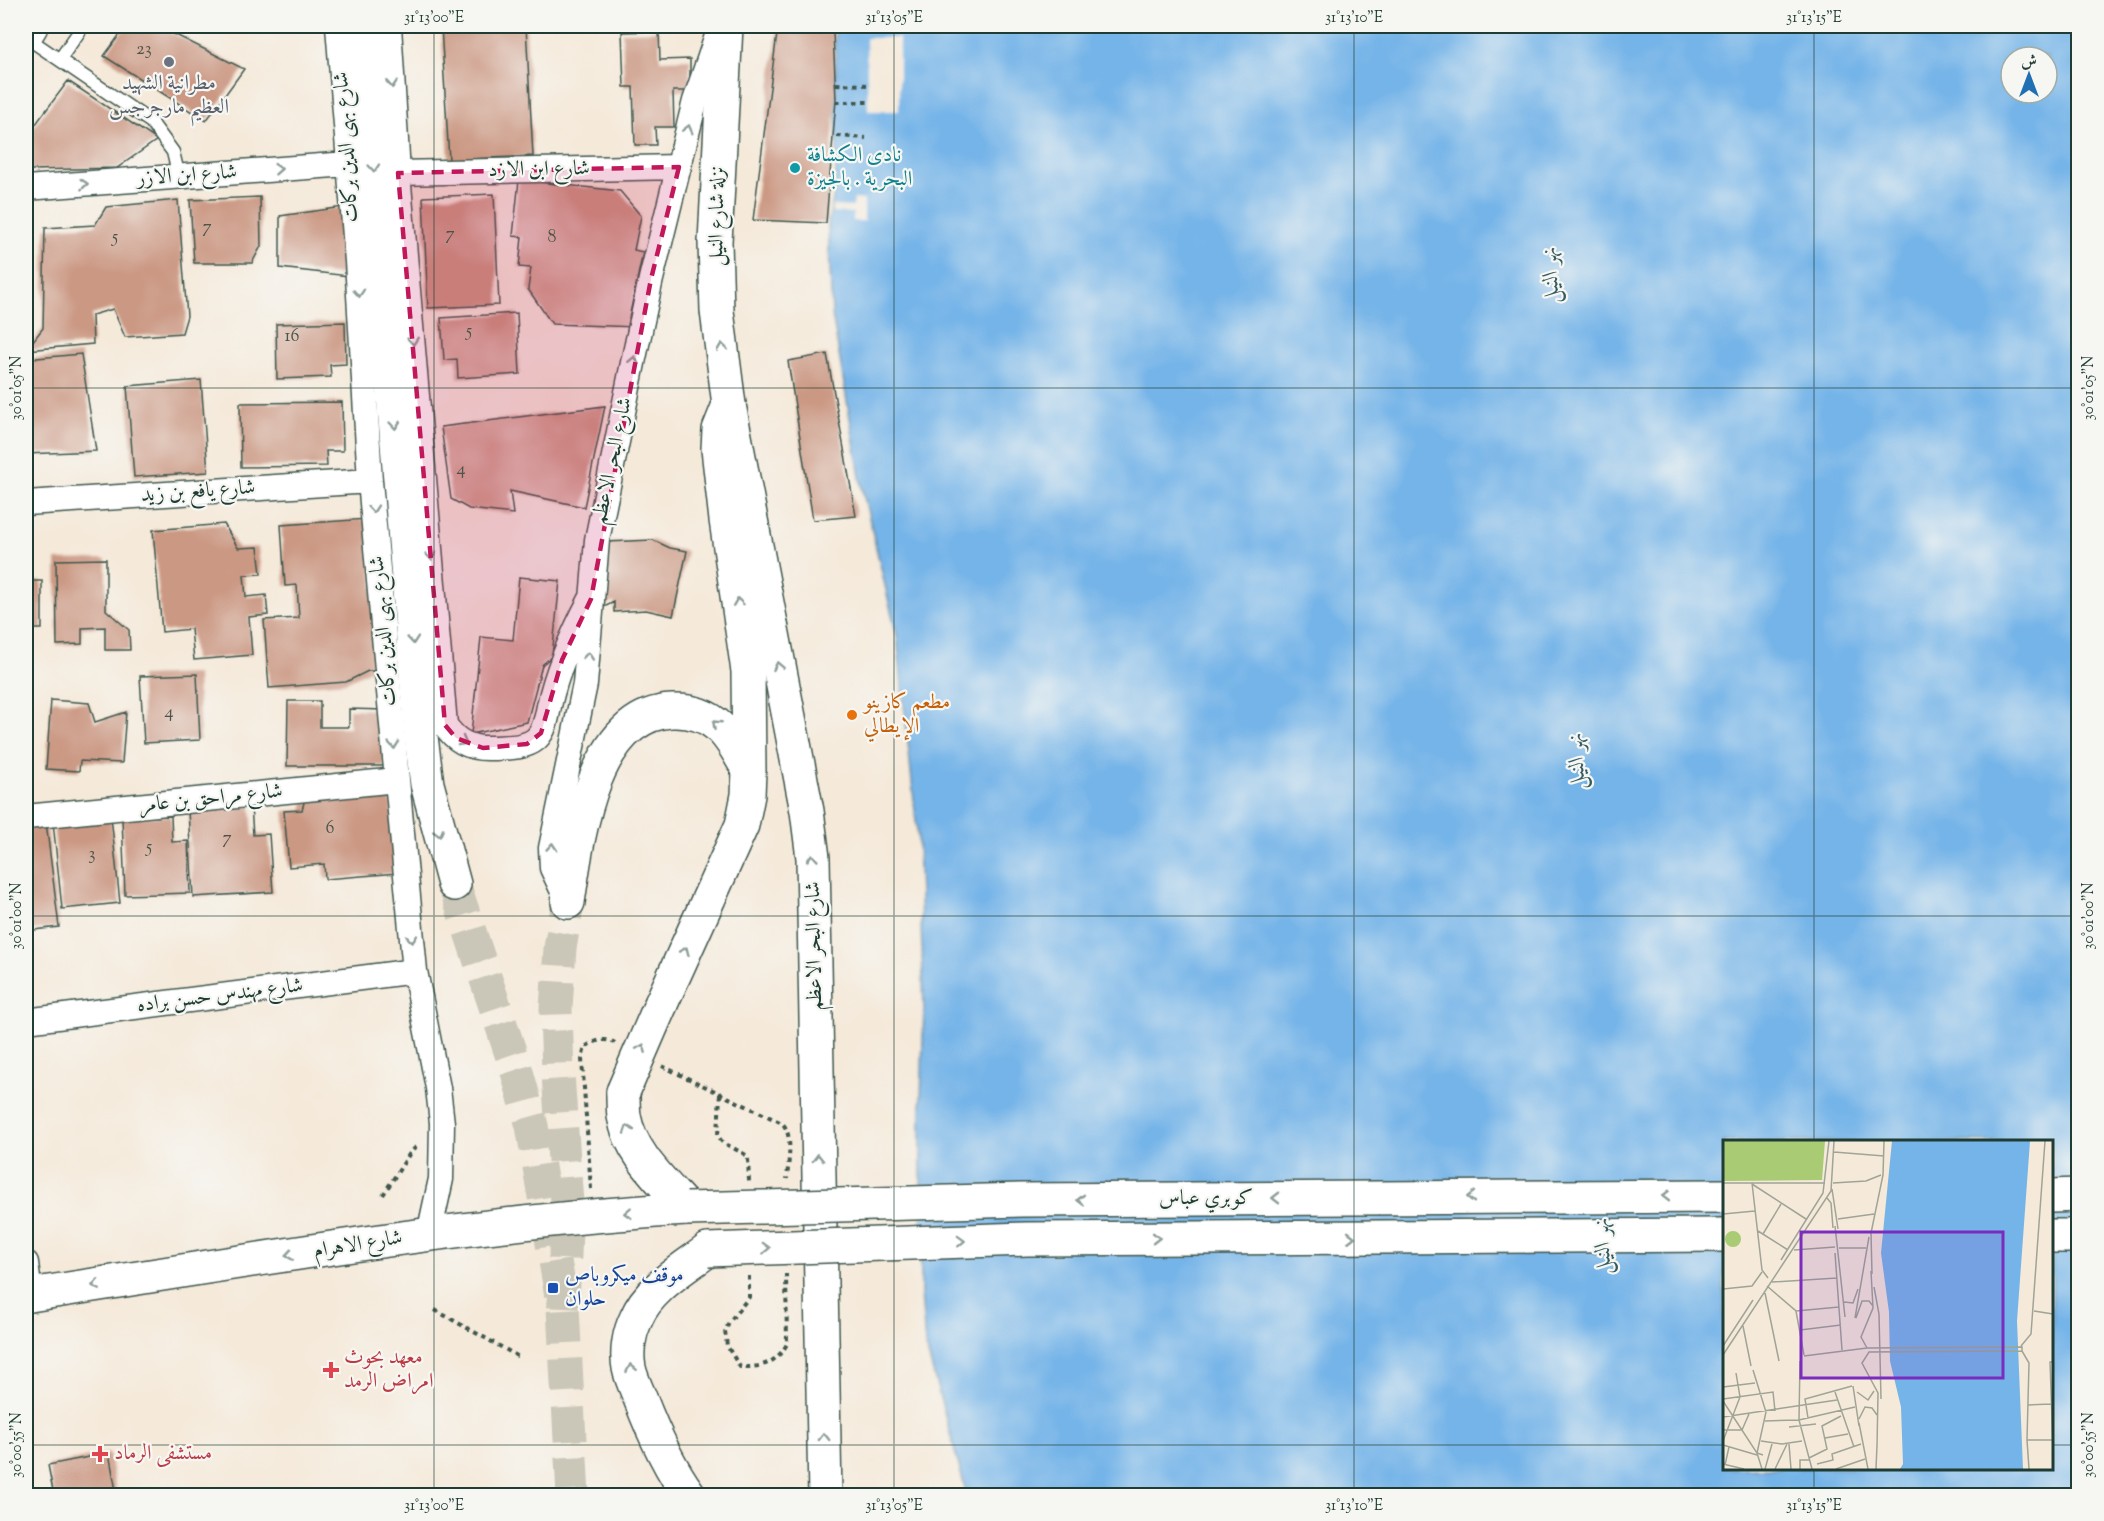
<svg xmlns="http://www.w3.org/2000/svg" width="2104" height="1521" font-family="'Sorts Mill Goudy',Amiri,serif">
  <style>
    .water { fill: #75b4e8; stroke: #4a788e; stroke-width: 1.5; fill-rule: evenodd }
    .pier { fill: #f5e9d9 }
    .building { fill: #cb9883 }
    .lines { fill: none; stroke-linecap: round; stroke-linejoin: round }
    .primary-tunnel { stroke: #cac7b8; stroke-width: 33; stroke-dasharray: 33 16; stroke-linecap: butt }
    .highway-tunnel { stroke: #cac7b8; stroke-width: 33; stroke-dasharray: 33 16; stroke-linecap: butt }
    .lane-casing { stroke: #3f574d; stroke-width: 15 }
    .street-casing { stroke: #3f574d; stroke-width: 27 }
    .primary-casing { stroke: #3f574d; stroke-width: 36 }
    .highway-casing { stroke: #3f574d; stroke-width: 36 }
    .path { stroke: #3f574d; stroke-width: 4; stroke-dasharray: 4.5 4.5; stroke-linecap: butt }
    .lane { stroke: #fff; stroke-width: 12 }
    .street { stroke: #fff; stroke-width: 24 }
    .primary { stroke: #fff; stroke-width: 33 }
    .highway { stroke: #fff; stroke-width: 33 }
    .highway-bridge-casing { stroke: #3f574d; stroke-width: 36; stroke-linecap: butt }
    .highway-bridge { stroke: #fff; stroke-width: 33 }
    .oneway { stroke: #8f9e9a }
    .marked { fill: #c2185b; fill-opacity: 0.2; stroke: #c2185b; stroke-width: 4.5; stroke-dasharray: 12 8; stroke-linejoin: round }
    .ticks { fill: none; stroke: #1f3d34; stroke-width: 1.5; stroke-opacity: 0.45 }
    .worship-dot { fill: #6b7280; stroke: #f6f6f2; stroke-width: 2 }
    .culture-dot { fill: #0f9aa8; stroke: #f6f6f2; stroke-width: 2 }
    .food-dot { fill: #e8710a; stroke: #f6f6f2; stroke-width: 2 }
    .transit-dot { fill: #1a4fb4; stroke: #f6f6f2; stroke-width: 2 }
    .health-dot { fill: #e0444e; stroke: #f6f6f2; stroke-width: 2 }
    .labels { text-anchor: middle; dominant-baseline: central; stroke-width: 4.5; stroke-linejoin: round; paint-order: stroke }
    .number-label { font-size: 18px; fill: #4a5448 }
    .worship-label { font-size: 21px; fill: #5b616d; stroke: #f6f6f2 }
    .street-label { font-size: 21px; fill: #1f3d34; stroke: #f6f6f2 }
    .culture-label { font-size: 21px; fill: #0d838f; stroke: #f6f6f2; text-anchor: start }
    .food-label { font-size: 21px; fill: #c56008; stroke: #f6f6f2; text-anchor: start }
    .transit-label { font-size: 21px; fill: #164399; stroke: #f6f6f2; text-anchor: start }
    .health-label { font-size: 21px; fill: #be3a42; stroke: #f6f6f2; text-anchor: start }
    .water-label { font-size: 22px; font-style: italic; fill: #345b61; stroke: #f6f6f2 }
    .inset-road { fill: none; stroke: #9fa497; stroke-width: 1.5 }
    .view { fill: #7b2cbf; fill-opacity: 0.15; stroke: #7b2cbf; stroke-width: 3 }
    .inset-edge { fill: none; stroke: #1f3d34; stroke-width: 3 }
    .neatline { fill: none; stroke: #1f3d34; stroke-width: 2 }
    .ticks-label { font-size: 15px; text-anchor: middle; fill: #1f3d34 }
  </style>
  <rect width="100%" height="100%" fill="#f6f6f2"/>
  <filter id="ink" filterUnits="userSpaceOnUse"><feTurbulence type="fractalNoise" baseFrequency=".0167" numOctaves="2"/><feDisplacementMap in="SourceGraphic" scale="12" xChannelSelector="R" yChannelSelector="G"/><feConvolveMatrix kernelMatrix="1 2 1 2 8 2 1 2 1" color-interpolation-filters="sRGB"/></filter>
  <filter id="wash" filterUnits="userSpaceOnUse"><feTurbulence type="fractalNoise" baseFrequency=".008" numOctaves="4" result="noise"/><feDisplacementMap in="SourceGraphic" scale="24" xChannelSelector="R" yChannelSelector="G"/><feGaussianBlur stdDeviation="1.35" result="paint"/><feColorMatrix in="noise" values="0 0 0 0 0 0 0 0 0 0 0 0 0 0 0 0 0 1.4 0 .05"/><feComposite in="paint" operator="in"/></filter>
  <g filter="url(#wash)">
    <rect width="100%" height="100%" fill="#f5e9d9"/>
    <path class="water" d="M835,26H2078V1495H967L925,1343L921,1293V1099L924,1008L918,840L897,636L862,488L832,314L828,224L835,189L837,145ZM2011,57H2047V93H2011ZM1724,1142H2052V1468H1724Z"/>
    <path class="pier" d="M866,38H899V111H868Z
      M854,199L864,200V221H853V213L832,212V206L853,207Z"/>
    <g id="blocks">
      <path class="building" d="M126,26H158L244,69L206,121L104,56Z
        M441,26H526L533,156L449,160Z
        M778,26L833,32L836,100L826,223L753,220Z
        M659,31L660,60L690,59V91H673L674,127H655L656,145H635L633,87H624L622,32Z
        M68,81L157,140L117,168L31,170L26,160V137Z
        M519,180L620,191L641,216L634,250L643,252L629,318L639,320L638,327L552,324L528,289L531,268L519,267L522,237L513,236Z
        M494,194L499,305L428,308L423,197Z
        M260,197L261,246L252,263H194L190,200Z
        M178,200L187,316L182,333L125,337L113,309L92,315L93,344L26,350L43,328L45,228L95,225L106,207Z
        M343,207L348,276L280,268V216Z
        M517,313L520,374L458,378L457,359L444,360L441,318Z
        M345,322L346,364L330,365L331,377L277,379L276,324Z
        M81,354L96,451L26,454V359Z
        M827,354L856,516L813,520L788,361Z
        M201,380L208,472L134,477L127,386Z
        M342,402L343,451H326L327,466L241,467L240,403Z
        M605,406L584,507L510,491L513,514L469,509L451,499L441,427Z
        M368,519L380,671H368L346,682L269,688L264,620L299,618L297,585L285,586L281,525Z
        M224,524L238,548L258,547L261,574L244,575L246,597L266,595L268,615L249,617L252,655L194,660L191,629L162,632L153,530Z
        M653,540L670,548L687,551L673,616L646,610L614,612V602L598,610L607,542Z
        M106,559V610L129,630L130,650H105V627L82,628V644L57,645L56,560Z
        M519,577L560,581L552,656L542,665L527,722L471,734L481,637L513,640Z
        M26,581H42V629H26Z
        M197,674L200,740L144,743L140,676Z
        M51,700L89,703L95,722L126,712L122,763L80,761L79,771L46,769Z
        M288,701H320V727H349V709L385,710L384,766H287Z
        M390,788L398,873L325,879L324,864L289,867L284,811L302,810L306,795Z
        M251,806L253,835L269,834L273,892L193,897L188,810Z
        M111,816L120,903L62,909L53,822Z
        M171,816L172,842L188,841L190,893L125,895L122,818Z
        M46,822L59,927L26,931V825Z
        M109,1453L117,1496H54L48,1465Z"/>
    </g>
  </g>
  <g filter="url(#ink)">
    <use href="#blocks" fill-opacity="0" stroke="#3f574d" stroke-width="1.5"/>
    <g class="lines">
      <path class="primary-tunnel" d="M454,884L517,1072L532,1126L563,1308L573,1496"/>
      <path class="highway-tunnel" d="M563,1308L567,1203L558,1074L556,1009L560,948L568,902"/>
      <g class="lane-casing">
        <path id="lane" d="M26,37L151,122L173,152L179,177
          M60,59L83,26"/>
      </g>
      <g class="street-casing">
        <path id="street" d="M338,26L357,261L370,481L397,780L415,971L438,1088L442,1123L441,1179L429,1234
          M389,26L398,173L445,725C456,742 471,749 491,748C505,747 524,749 536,739C545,731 547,717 549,706C557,668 573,633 591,599
          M398,173L679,167
          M26,188L348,164
          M26,503L370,481
          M26,817L397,780
          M568,902L552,868L551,848L585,684L597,540L634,358L651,279L695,101L718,33
          M26,1021L415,971
          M26,1263L30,1295"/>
      </g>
      <g class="primary-casing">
        <path id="primary" d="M363,26L421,737L427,784L454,884
          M726,26L715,242L717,311L729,405L807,811L813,858L825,1496
          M26,34L31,26"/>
      </g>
      <g class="highway-casing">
        <path id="highway" d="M568,902C577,841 592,714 672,711C716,709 730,737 749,771
          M661,1004L742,825L748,795L749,771L748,671L726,520L718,449L719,430L729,405
          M623,1092C623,1100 623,1108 624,1116C630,1153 663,1182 687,1209
          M2052,1196L2078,1195
          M2052,1236H2078
          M30,1295C249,1261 466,1222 687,1209
          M690,1496C668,1466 653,1432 640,1398C636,1388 631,1378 629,1368C626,1352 629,1333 636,1319C648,1289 683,1269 708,1250"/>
      </g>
      <path class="path" d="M836,84L867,85
        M836,102H868
        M837,136L866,138
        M662,1066L782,1123C794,1135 788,1163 787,1179
        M720,1094L718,1136L722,1142L746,1155L748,1158L749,1182
        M591,1189L582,1059L585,1047C595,1041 604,1037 615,1043
        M383,1195L410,1153L417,1146
        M749,1276V1297L730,1321L725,1331L727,1346L740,1367C762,1368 776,1363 787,1344L786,1274
        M435,1310L519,1357"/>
      <use href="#lane" class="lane"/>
      <use href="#street" class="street"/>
      <use href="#primary" class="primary"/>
      <use href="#highway" class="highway"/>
      <g class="highway-bridge-casing">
        <path id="highway-bridge" d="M623,1092L661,1004
          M687,1209L1022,1200L1724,1196
          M708,1250L1027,1239L1724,1235"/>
      </g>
      <use href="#highway-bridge" class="highway-bridge"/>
    </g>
    <defs><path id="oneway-chevron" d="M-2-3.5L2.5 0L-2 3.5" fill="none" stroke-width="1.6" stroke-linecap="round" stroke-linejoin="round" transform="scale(1.5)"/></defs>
    <g class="oneway">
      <use href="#oneway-chevron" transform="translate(392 84) rotate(86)"/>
      <use href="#oneway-chevron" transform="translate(688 129) rotate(-76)"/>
      <use href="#oneway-chevron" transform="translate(374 168) rotate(85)"/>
      <use href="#oneway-chevron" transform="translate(278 169) rotate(-4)"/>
      <use href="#oneway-chevron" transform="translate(84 184) rotate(-4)"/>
      <use href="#oneway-chevron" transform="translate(359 293) rotate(86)"/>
      <use href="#oneway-chevron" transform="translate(413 341) rotate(85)"/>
      <use href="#oneway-chevron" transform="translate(722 347) rotate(-97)"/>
      <use href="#oneway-chevron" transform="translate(634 360) rotate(-78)"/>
      <use href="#oneway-chevron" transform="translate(395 425) rotate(85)"/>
      <use href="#oneway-chevron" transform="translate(373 509) rotate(85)"/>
      <use href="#oneway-chevron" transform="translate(431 556) rotate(85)"/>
      <use href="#oneway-chevron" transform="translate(738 602) rotate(-98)"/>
      <use href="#oneway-chevron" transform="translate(413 640) rotate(85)"/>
      <use href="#oneway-chevron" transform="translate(588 656) rotate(-84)"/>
      <use href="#oneway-chevron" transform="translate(778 666) rotate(-101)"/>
      <use href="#oneway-chevron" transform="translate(716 724) rotate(-137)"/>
      <use href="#oneway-chevron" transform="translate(463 742) rotate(29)"/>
      <use href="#oneway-chevron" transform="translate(394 745) rotate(85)"/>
      <use href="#oneway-chevron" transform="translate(439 833) rotate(75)"/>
      <use href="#oneway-chevron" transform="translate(552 847) rotate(-86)"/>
      <use href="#oneway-chevron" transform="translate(812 858) rotate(-94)"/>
      <use href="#oneway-chevron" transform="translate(412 939) rotate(85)"/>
      <use href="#oneway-chevron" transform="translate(685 951) rotate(-66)"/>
      <use href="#oneway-chevron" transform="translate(642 1048) rotate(-67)"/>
      <use href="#oneway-chevron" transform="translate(628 1129) rotate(-109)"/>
      <use href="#oneway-chevron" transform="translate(818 1158) rotate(-91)"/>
      <use href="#oneway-chevron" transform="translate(1666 1196) rotate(180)"/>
      <use href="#oneway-chevron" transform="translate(1471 1197) rotate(180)"/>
      <use href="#oneway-chevron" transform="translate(1276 1198) rotate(180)"/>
      <use href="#oneway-chevron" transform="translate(1081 1200) rotate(180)"/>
      <use href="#oneway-chevron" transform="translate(628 1213) rotate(177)"/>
      <use href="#oneway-chevron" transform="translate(1351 1237)"/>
      <use href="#oneway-chevron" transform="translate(1156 1238)"/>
      <use href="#oneway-chevron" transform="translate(961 1241) rotate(-2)"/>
      <use href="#oneway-chevron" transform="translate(766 1248) rotate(-2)"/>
      <use href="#oneway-chevron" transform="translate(289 1255) rotate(171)"/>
      <use href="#oneway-chevron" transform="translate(96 1285) rotate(171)"/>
      <use href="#oneway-chevron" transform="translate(631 1368) rotate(-101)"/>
      <use href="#oneway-chevron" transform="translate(824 1437) rotate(-91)"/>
    </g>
  </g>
  <path class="marked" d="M679,167L651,279L591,599L562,660L541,733L527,744L483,748L456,738L445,725L398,173Z"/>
  <path class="ticks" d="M434,26V1496M894,26V1496M1354,26V1496M1814,26V1142M26,388H2078M26,916H2078M26,1445H1724M2052,1445H2078M1814,1468V1496"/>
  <circle class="worship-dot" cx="169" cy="62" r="6"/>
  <circle class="culture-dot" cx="795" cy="168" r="6"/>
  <circle class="food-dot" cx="852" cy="715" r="6"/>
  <rect class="transit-dot" x="547" y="1282" width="12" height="12" rx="3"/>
  <g class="health-dot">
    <path d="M328 1361h6v6h6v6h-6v6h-6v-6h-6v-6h6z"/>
    <path d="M97 1445h6v6h6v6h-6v6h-6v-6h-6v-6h6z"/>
  </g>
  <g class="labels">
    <g class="number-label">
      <text x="144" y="50">23</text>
      <text x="207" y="228">7</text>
      <text x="450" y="235">7</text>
      <text x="115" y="238">5</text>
      <text x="552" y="238">8</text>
      <text x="469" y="332">5</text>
      <text x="292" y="337">16</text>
      <text x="461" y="470">4</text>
      <text x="169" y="713">4</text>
      <text x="330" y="829">6</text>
      <text x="227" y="839">7</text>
      <text x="149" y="848">5</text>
      <text x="92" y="855">3</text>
    </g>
    <g class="worship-label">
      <text x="169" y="84">مطرانية الشهيد<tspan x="169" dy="24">العظيم مارجرجس</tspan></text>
    </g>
    <g class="street-label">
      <text transform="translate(347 147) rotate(-94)">شارع بهى الدين بركات</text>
      <text transform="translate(539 170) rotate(-1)">شارع ابن الازد</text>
      <text transform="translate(187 176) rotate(-4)">شارع ابن الازر</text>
      <text transform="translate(718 216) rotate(-89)">نزلة شارع النيل</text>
      <text transform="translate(613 461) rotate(-78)">شارع البحر الاعظم</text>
      <text transform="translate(198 492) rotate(-4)">شارع يافع بن زيد</text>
      <text transform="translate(384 631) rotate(-95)">شارع بهى الدين بركات</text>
      <text transform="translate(211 799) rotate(-6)">شارع مراحق بن عامر</text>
      <text transform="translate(815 946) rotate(-91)">شارع البحر الاعظم</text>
      <text transform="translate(220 996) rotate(-7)">شارع مهندس حسن براده</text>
      <text x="1206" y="1199">كوبري عباس</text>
      <text transform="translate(358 1245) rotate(-9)">شارع الاهرام</text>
    </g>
    <g class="culture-label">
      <text x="807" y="156">نادى الكشافة<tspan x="807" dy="24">البحرية . بالجيزة</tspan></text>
    </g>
    <g class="food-label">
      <text x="864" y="703">مطعم كازينو<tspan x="864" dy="24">الإيطالي</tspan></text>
    </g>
    <g class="transit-label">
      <text x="565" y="1276">موقف ميكروباص<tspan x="565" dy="24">حلوان</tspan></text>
    </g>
    <g class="health-label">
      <text x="344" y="1358">معهد بحوث<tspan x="344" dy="24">امراض الرمد</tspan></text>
      <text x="114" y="1454">مستشفى الرماد</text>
    </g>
    <g class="water-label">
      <text transform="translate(1552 275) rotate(-93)">نهر النيل</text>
      <text transform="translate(1578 761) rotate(-93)">نهر النيل</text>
      <text transform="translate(1604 1246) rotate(-93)">نهر النيل</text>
    </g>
  </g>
  <g transform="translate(1723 1140)">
    <rect width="330" height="330" fill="#f5e9d9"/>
    <path d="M0,1H102L99,40L0,41ZM2 99a8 8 0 1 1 16 0a8 8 0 1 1-16 0Z" fill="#a8cb74"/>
    <path d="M169,1H307L294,181L300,329H177L180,324L178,267L167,221L166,172L158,113Z" fill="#75b4e8"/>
    <path class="inset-road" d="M111,12L161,16M0,43H102M29,43L39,130L45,138M110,43L143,41L158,35M29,44L83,79M109,49L115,89M104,58L108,63L110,88M0,74L32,71M115,79L151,74M112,86L122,177M35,91L65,110M40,94L58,64M116,108H143M71,110L112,107M112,113L119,210M58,120L100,53L106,1M149,134L148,93L160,35L161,1M49,142L114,138M44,146L73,171L81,215M151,147L156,174L158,259M0,149L29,146L39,132M42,153L56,221M121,162L130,163L135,149M73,171L116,167M311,171L330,174M132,178L146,97M133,178L139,161H146L150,166M20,186L28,226M77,190L118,185M0,206L30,160M298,206L308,194L322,1M144,208L138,197L150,168L148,131M299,211L306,223L304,300H330M0,215L108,51L111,1M81,216L144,208L299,207V211L146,212L139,223L155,253L154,307M77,221L76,280L89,329M330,222H327L330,307M30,230L43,272L34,313L40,315M130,246L136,286M0,247L32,243M112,252L131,307M134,252L145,260L151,251M0,259L50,252L52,271M0,261L34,313L39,329M305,265L328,264M0,277L114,260M85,278L82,259L129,246M136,279L142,267L149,268L154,275M42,281L76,280L132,267M136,283L145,329M66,287L93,284M0,290H19L26,274M102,298L125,294M304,300L306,329M0,301L17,257L13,233M38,301L59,304L79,301M66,304L68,329M0,305L34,315M86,318L104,309L99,286L118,276M0,324L21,329M94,324L110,320L109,314L138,304M2,325L6,307M42,329L49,304M52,329L64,304M77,329V320H87M113,329L142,319M153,329L154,305"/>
    <path class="view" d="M78,92H280V238H78Z"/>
    <rect width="330" height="330" class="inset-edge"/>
  </g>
  <rect width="2104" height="1521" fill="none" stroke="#f6f6f2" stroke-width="66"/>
  <g transform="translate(2029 75)"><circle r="28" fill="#f6f6f2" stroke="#a0aca6" stroke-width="1.5"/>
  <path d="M0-4.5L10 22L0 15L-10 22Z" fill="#1f6fb2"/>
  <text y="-9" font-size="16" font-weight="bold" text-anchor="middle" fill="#1f3d34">ش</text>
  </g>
  <rect x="33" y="33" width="2038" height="1455" class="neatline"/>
  <g class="ticks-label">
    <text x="434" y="22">31°13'00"E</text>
    <text x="894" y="22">31°13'05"E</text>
    <text x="1354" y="22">31°13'10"E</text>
    <text x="1814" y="22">31°13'15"E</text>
    <text transform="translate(16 388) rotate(-90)" y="5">30°01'05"N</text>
    <text transform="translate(2088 388) rotate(-90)" y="5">30°01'05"N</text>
    <text transform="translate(16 916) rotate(-90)" y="5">30°01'00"N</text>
    <text transform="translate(2088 916) rotate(-90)" y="5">30°01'00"N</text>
    <text transform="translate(16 1445) rotate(-90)" y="5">30°00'55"N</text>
    <text transform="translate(2088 1445) rotate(-90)" y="5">30°00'55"N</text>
    <text x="434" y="1510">31°13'00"E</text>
    <text x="894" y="1510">31°13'05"E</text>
    <text x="1354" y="1510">31°13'10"E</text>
    <text x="1814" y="1510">31°13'15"E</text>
  </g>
</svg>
